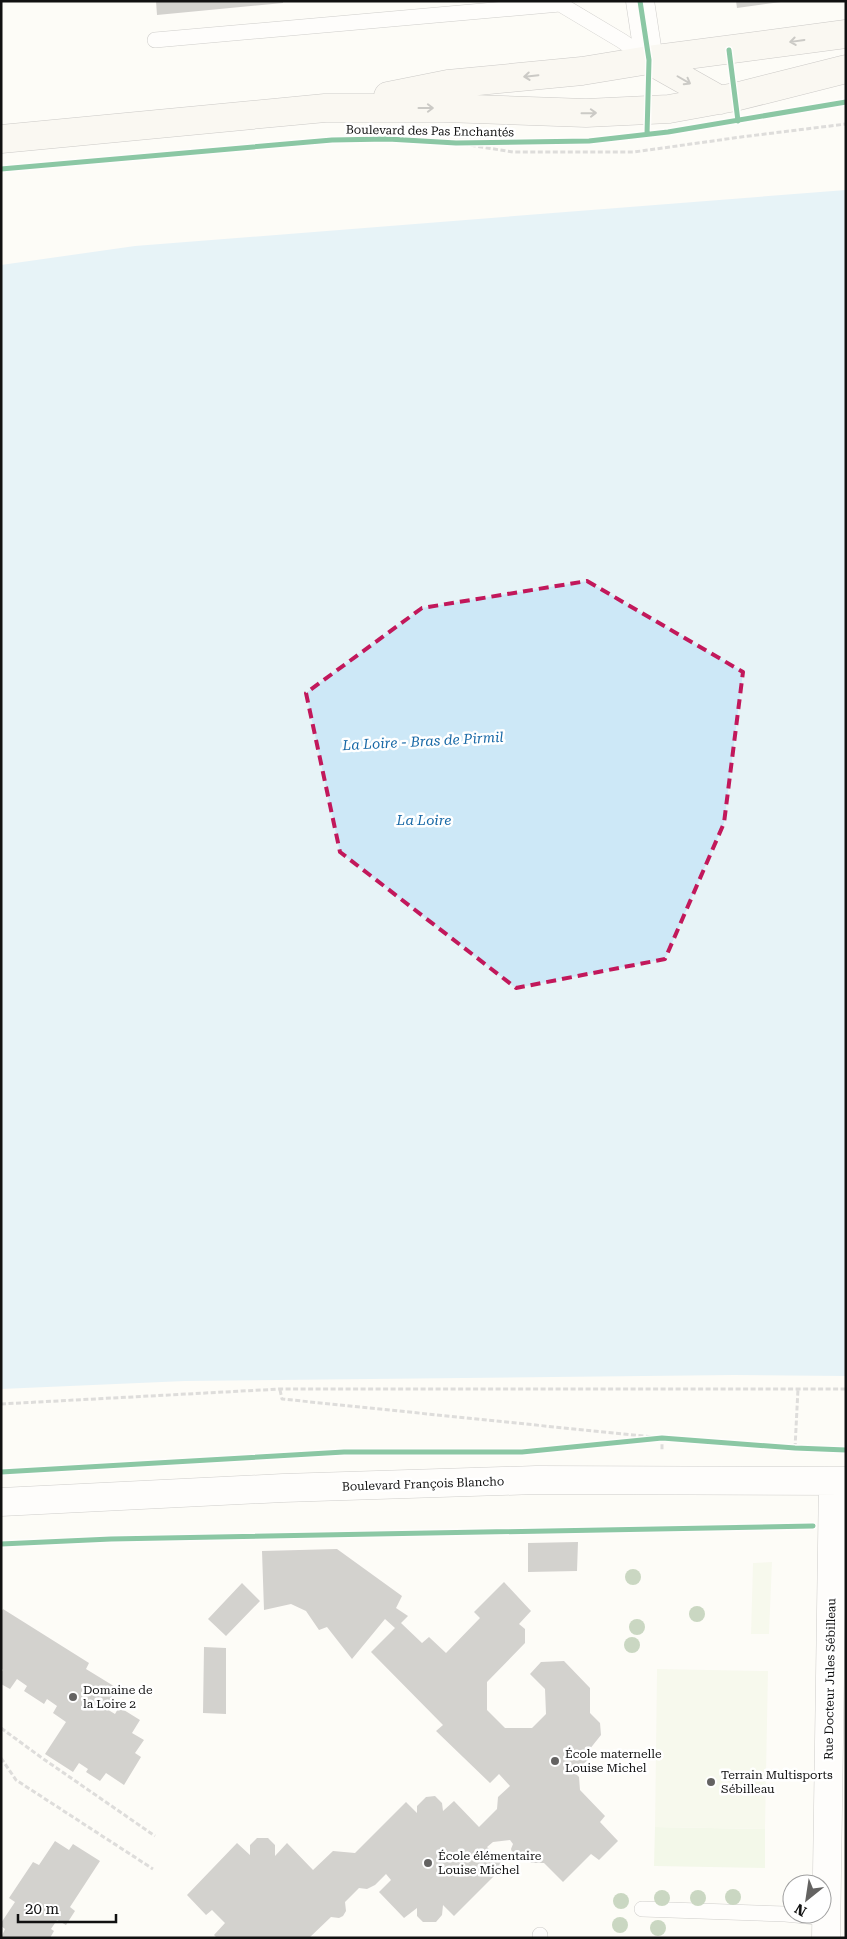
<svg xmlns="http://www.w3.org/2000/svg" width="847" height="1939" font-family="'Roboto Serif',serif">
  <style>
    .green { fill: #e7f3d7 }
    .pitch { fill: #f0f6e1 }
    .water { fill: #cde8f7 }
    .building { fill: #a19f9c }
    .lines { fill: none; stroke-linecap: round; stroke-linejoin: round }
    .service-casing { stroke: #979795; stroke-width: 16 }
    .minor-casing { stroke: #979795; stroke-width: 29 }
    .secondary-casing { stroke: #8e8d8b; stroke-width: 29 }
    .path { stroke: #b9b9b8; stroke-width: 3; stroke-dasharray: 5 2.5; stroke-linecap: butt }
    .service { stroke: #fffffe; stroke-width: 15 }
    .minor { stroke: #fffffe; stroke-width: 28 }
    .secondary { stroke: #f6f4eb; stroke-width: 28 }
    .cycleway-casing { stroke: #fff; stroke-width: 8 }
    .cycleway { stroke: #00873e; stroke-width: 5 }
    .tree { fill: #8cac80 }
    .oneway { stroke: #8f8e89 }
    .marked { fill: none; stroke: #c2185b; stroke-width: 4; stroke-dasharray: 10 6; stroke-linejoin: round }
    .poi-dot { fill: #646362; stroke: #fff; stroke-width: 2 }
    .labels { text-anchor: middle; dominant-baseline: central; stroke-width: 5; stroke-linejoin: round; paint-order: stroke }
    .street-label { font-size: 12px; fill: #111; stroke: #fff }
    .poi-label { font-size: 12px; fill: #111; stroke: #fff; text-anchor: start }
    .water-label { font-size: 14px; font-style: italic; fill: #1768a6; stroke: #fff }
  </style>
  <rect width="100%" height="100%" fill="#fdfcf7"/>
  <path class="green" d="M655,1827L765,1829V1868L654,1866Z"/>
  <path class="pitch" d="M772,1562L769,1634H751L753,1563Z
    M657,1669L768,1671L765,1829L655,1827Z"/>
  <path class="water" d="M846,190V1376L734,1375L185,1381L1,1389V265L135,246Z"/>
  <path class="building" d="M156,1H283V3L157,15Z
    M736,1H781V2L737,8Z
    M578,1542L577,1571L528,1572V1543Z
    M337,1549L402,1596L396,1608L408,1616L401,1623L422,1643L429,1637L446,1653L480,1618L474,1612L504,1582L531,1611L519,1624L525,1629V1643L487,1682V1710L505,1728H532L546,1714L545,1689L530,1674L541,1662L564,1661L590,1688V1713L600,1723L601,1735L589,1750L588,1760L574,1772L579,1777L580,1790L605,1816L600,1822L618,1841L599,1860L591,1854L563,1882L544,1863H531L524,1855L517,1858L513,1856L511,1849L513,1844L510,1840L493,1842L487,1847L504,1866L454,1916L443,1905L442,1915L436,1922H423L417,1916V1908L404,1918L379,1892L391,1880L386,1874L375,1885L367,1889L359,1888L345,1902L346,1911L343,1916L339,1918L331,1917L309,1938H217L214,1935L225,1923L212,1910L206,1915L187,1895L237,1843L250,1855V1845L257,1838H268L275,1845V1856L287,1843L313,1870L333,1851L355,1853L406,1802L417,1813V1806L426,1797L435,1796L442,1803L443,1811L454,1801L479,1827L497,1809L498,1797L510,1786L499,1774L490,1783L436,1731L443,1725L371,1652L395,1628L385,1619L352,1659L327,1627L319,1630L306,1611L291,1604L264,1610L262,1551Z
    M242,1583L260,1601L226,1636L208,1619Z
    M3,1609L89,1663L86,1669L117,1688L105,1708L115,1714L119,1707L140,1720L132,1733L144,1740L135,1753L141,1757L124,1785L106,1773L100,1781L86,1772L88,1769L79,1763L73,1772L45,1754L66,1722L53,1713L57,1706L47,1699L44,1704L24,1691L27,1686L17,1679L10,1689L1,1684V1673L3,1670L1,1668V1612Z
    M204,1647L226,1648V1714L203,1713Z
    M55,1841L69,1850L73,1844L100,1861L70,1907L75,1911L66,1925L57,1920L51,1929L54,1931L50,1938H1L5,1929L1,1926V1923L15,1902L9,1898L33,1862L39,1865Z"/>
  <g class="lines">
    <g class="service-casing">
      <path id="service" d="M155,40L560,4L622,41L649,60
        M642,1909L785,1914L827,1918
        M540,1938V1935"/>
    </g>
    <g class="minor-casing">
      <path id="minor" d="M640,1L649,60
        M1,1502L283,1488L536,1480L846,1481
        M826,1938L833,1481"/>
    </g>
    <g class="secondary-casing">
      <path id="secondary" d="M649,60L720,100
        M388,96L448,84L582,71L649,60L846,34
        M1,139L325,108H444L586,113L669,109L735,97L846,69"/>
    </g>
    <path class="path" d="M456,143L513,152H634L741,137L846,124
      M280,1390L282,1399L662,1438V1450
      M1,1404L280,1389H846
      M795,1448L798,1389
      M1,1728L42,1758L155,1836
      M1,1758L16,1780L153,1869"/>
    <use href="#service" class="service"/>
    <use href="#minor" class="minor"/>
    <use href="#secondary" class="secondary"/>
    <g class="cycleway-casing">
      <path id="cycleway" d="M640,1L649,60L647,134
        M729,50L738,121
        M1,169L332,140L388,139L456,143L589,141L668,132L846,102
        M1,1472L344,1452H522L662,1438L795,1448L846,1450
        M1,1544L111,1539L813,1526"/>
    </g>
    <use href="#cycleway" class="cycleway"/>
  </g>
  <g class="tree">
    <circle cx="633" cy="1577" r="8"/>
    <circle cx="697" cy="1614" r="8"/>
    <circle cx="637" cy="1627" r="8"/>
    <circle cx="632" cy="1645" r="8"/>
    <circle cx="733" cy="1897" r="8"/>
    <circle cx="662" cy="1898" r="8"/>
    <circle cx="698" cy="1898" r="8"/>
    <circle cx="621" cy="1901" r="8"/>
    <circle cx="620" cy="1925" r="8"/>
    <circle cx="658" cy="1928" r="8"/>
  </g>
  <defs><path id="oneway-shaft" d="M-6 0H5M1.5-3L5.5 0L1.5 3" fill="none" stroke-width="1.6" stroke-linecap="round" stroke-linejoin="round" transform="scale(1.25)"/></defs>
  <g class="oneway">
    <use href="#oneway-shaft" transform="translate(797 41) rotate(172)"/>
    <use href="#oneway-shaft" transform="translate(531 76) rotate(174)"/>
    <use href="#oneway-shaft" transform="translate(684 80) rotate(30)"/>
    <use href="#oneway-shaft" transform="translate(426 108)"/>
    <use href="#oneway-shaft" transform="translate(589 113) rotate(-1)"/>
  </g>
  <path d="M0 0H847V1939H0ZM587,581L743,672L724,823L665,959L516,988L340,852L306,693L422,608Z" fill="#fdfcf7" fill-opacity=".55" fill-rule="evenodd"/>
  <path class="marked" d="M587,581L743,672L724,823L665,959L516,988L340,852L306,693L422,608Z"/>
  <g class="poi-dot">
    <circle cx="73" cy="1697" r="5"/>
    <circle cx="555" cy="1761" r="5"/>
    <circle cx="711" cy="1782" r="5"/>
    <circle cx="428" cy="1863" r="5"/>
  </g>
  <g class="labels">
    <g class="street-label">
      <text transform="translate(430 131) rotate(1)">Boulevard des Pas Enchantés</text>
      <text transform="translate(423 1484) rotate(-2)">Boulevard François Blancho</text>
      <text transform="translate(830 1679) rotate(-89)">Rue Docteur Jules Sébilleau</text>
    </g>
    <g class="poi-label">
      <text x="83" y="1690">Domaine de<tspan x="83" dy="14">la Loire 2</tspan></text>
      <text x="565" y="1754">École maternelle<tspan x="565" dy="14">Louise Michel</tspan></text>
      <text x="721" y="1775">Terrain Multisports<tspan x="721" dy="14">Sébilleau</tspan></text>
      <text x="438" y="1856">École élémentaire<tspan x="438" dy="14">Louise Michel</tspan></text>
    </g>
    <g class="water-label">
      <text transform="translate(423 741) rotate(-3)">La Loire - Bras de Pirmil</text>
      <text x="424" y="820">La Loire</text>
    </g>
  </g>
  <rect width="847" height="1939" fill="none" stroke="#111111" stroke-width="5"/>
  <g transform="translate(807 1899) rotate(210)"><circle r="24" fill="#ffffff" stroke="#a0a0a0"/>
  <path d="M0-4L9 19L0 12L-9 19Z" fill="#646362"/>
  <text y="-8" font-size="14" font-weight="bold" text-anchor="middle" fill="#111111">N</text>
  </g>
  <path d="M18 1914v8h98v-8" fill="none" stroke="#111111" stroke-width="2.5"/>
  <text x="25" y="1914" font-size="15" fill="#111111" stroke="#ffffff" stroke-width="4" paint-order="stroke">20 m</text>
</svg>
